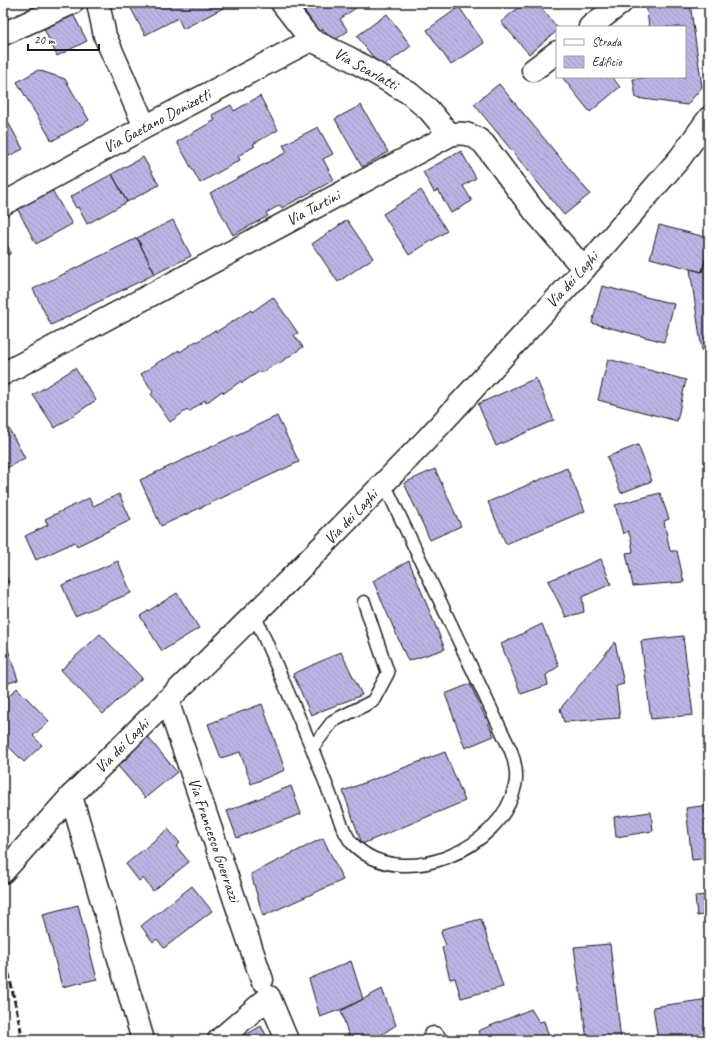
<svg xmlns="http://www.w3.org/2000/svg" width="712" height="1043" font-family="Caveat,sans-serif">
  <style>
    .building { fill: url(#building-back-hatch); stroke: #1c1c1c }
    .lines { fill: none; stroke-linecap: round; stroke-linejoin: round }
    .lane-casing { stroke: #1c1c1c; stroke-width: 15 }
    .street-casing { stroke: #1c1c1c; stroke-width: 25 }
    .secondary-casing { stroke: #1c1c1c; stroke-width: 25 }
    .lane { stroke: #fff; stroke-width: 12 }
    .street { stroke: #fff; stroke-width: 22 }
    .secondary { stroke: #fff; stroke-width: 22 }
    .rail { stroke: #1c1c1c; stroke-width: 3; stroke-dasharray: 6 3; stroke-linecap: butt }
    .labels { text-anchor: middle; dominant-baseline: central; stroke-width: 4; stroke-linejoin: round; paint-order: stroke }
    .street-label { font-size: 16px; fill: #1c1c1c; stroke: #fff }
  </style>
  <defs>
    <pattern id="building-back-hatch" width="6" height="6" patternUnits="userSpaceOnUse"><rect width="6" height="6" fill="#bbb4e5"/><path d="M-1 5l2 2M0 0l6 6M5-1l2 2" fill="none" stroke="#a09ac4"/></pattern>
  </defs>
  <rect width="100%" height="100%" fill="#fff"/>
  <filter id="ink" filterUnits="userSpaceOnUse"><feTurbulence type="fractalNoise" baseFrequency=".025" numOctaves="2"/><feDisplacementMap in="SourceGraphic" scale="8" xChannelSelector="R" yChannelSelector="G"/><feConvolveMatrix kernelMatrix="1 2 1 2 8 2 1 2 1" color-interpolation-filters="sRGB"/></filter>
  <g filter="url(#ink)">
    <path class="building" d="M128,3H228L229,5L183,29L178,18L145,35Z
      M306,3H358L360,5L340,19L348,31L332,42L323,29L319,32L301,6Z
      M524,3H537L557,27V31L529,54L501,22Z
      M646,3H690L702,87L687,105L636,98L633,79L655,77H685V27H649Z
      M459,7L484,43L451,65L427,30Z
      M73,14L87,41L57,56L44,29Z
      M387,14L411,46L381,68L357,36Z
      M38,70L65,79L89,120L52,141L17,82Z
      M562,77H612L620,87L590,112Z
      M499,84L590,194L564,215L474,104Z
      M260,96L278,130L253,144L255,146L238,156L240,160L200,183L177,142L215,120L212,115L231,105L234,111Z
      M361,105L388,152L362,167L335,119Z
      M3,113L23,149L3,159Z
      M318,127L333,154L323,159L334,180L282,208L280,205L266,213L268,216L233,235L210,193L287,152L283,145Z
      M461,151L476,178L463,186L472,201L451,213L438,190L434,192L423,172Z
      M143,157L159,185L127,202L112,174Z
      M112,174L127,202L87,224L78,207L76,208L70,197Z
      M52,190L72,224L36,244L17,208Z
      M421,190L447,231L409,255L383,214Z
      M173,220L191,256L155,274L137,238Z
      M347,220L373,258L338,282L312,244Z
      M659,225L709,238V245L702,272L650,258Z
      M3,237L11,253L3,257Z
      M137,238L155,274L51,325L33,289Z
      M709,245V350L702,351L690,269L702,272Z
      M602,286L674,304L664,342L592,323Z
      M273,297L298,333L294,335L303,347L278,364L277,363L261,373L260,371L242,383L241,381L224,393L222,391L206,403L205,400L189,412L187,410L170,422L151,394L153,392L141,374L163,359L164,360L179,350L180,352L196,341L197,342L215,330L216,332L251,310L252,312Z
      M608,359L686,380L677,421L598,400Z
      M75,368L96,400L55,428L33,395Z
      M536,378L554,420L496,446L478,404Z
      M277,416L299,462L161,526L140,480Z
      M3,418L25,458L3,470Z
      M638,445L652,481L621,493L607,457Z
      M567,468L585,511L506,544L488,502Z
      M435,469L461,526L430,540L404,483Z
      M660,493L669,519L664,521L670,551H677L684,582L633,586L626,553L633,552L631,539L628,531L623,534L615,505Z
      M119,494L131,520L77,546L75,542L36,560L25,536L48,525L45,519L89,498L93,506Z
      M601,559L611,584L582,597L584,612L566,617L548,581Z
      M118,561L131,593L75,616L62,585Z
      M409,561L445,649L408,661L373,581Z
      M3,571L9,582L3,585Z
      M177,593L199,628L162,651L140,616Z
      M542,624L559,666L546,675L548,685L521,694L501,644Z
      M3,634L18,680L3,685Z
      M100,634L142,678L103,714L61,670Z
      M683,636L693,715L651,719L641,641Z
      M615,642L624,684L616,686L620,718L564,722L560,709Z
      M341,652L362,695L311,715L293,674Z
      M470,684L494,736L465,748L445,694Z
      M17,688L49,721L33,736L42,745L24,762L3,741V702Z
      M262,704L285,770L251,784L240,752L221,758L208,724Z
      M146,735L177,772L145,798L118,766L131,755L127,750Z
      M445,752L465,801L362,844L343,791Z
      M291,786L301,814L237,838L227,811Z
      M709,805V858L692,860L686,808Z
      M651,812L653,831L616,837L614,817Z
      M168,829L180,843L176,846L189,862L153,891L143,878L139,881L126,864Z
      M323,838L343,880L263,916L251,874Z
      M192,886L212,911L164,948L157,939L153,942L141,926Z
      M709,895V914L697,916L695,896Z
      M78,905L97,979L62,987L43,914Z
      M481,919L503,987L461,998L455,978L450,979L442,948L446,945L441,933L442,929Z
      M610,944L621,1040H587L574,947Z
      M351,961L363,999L345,1008L320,1017L309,979Z
      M382,989L396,1025L378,1037L367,1040H350L341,1011Z
      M709,999V1040H658L653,1007Z
      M531,1009L539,1022L544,1021L550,1040H481L478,1031Z
      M261,1026L269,1040H237Z"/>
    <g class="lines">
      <g class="lane-casing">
        <path id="lane" d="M364,602L388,673L373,701L333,721L312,748C319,767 327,786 334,805C339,817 343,833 352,843C400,894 502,849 515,786C518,774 515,762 511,751L384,483
          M254,614L312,748"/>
      </g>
      <g class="street-casing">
        <path id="street" d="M98,3L105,36L145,127
          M282,3L311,40L349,58L409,93L429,110L450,135
          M590,27L621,3
          M3,34L72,3
          M533,70L557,52
          M3,204L145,127L311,40
          M3,374L450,135C464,131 474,135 484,144L535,212L584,269
          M167,700L262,980
          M71,796L143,1040
          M434,1038V1040
          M219,1040L269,997L287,1040"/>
      </g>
      <g class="secondary-casing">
        <path id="secondary" d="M3,872L71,796L297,572L425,441L584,269L680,158L709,118"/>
      </g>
      <use href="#lane" class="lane"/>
      <use href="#street" class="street"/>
      <use href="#secondary" class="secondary"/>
      <path class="rail" d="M3,947L23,1040"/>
    </g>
  </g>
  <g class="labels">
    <g class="street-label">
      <text transform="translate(366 69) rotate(29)">Via Scarlatti</text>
      <text transform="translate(157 121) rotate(-28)">Via Gaetano Donizetti</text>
      <text transform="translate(313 208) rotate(-28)">Via Tartini</text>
      <text transform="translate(572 280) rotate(-48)">Via dei Laghi</text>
      <text transform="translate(351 517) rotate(-46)">Via dei Laghi</text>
      <text transform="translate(122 746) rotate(-45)">Via dei Laghi</text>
      <text transform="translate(214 840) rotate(71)">Via Francesco Guerrazzi</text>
    </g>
  </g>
  <rect width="712" height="1043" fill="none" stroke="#fff" stroke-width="16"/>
  <rect x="8" y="8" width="696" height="1027" fill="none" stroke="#1c1c1c" stroke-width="1.5" filter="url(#ink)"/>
  <rect x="556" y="26" width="130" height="52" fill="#ffffff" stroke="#a4a4a4"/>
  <rect x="564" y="39" width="20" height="6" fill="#ffffff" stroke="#a4a4a4"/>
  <text x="592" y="46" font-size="12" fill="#1c1c1c">Strada</text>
  <rect x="564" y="56" width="20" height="12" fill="url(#building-back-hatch)" stroke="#a4a4a4"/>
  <text x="592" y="66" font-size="12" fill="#1c1c1c">Edificio</text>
  <path d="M28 44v6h71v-6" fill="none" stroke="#1c1c1c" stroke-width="2"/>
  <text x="34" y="44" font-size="12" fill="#1c1c1c" stroke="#ffffff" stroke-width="3" paint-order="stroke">20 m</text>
</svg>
